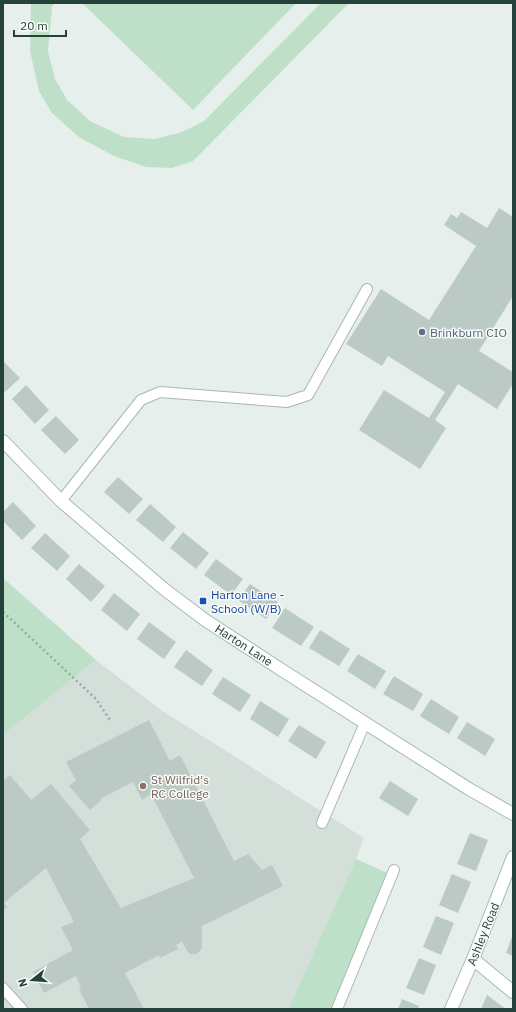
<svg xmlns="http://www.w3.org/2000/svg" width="516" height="1012" font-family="'IBM Plex Sans',sans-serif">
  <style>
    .built { fill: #d4dfda }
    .green { fill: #bfe0c8 }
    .building { fill: #bbcac4 }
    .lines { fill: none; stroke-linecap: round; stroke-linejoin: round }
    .service-casing { stroke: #a8b8b2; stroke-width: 12 }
    .minor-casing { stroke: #a8b8b2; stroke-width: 14 }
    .tertiary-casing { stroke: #a8b8b2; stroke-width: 14 }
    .path { stroke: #86b3a5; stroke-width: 2.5; stroke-dasharray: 2 3; stroke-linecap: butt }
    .service { stroke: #fff; stroke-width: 10 }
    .minor { stroke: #fff; stroke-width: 12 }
    .tertiary { stroke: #fff; stroke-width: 12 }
    .service-dot { fill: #5c6f8a; stroke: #f7fbf9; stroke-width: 1.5 }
    .transit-dot { fill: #1a4fb4; stroke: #f7fbf9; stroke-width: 1.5 }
    .education-dot { fill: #8d6e63; stroke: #f7fbf9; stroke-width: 1.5 }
    .labels { text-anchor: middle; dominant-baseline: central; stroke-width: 3; stroke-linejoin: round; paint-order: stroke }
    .service-label { font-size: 12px; fill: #4e5e75; stroke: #f7fbf9; text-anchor: start }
    .transit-label { font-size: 12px; fill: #164399; stroke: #f7fbf9; text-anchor: start }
    .street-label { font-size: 12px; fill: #24423a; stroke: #f7fbf9 }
    .education-label { font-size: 12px; fill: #785e54; stroke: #f7fbf9; text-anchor: start }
  </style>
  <rect width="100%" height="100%" fill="#e6efeb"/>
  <path class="built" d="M96,660L161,710L364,838L356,859L288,1009H3V735Z"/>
  <path class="green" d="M31,3H55L52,7L48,51L55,79L67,100L90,121L124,137L155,139L182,132L204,121L321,3H349L193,161L172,168L146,167L114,156L79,137L52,113L39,91L30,51Z
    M82,3H296L193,110Z
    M3,578L96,660L3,735Z
    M356,859L392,875L337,1009H288Z"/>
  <path class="building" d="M499,208L513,217V296L479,351L513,372V384L497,409L458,384L435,420L446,428L420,469L359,430L384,390L429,418L445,392L388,356L382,366L346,344L381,289L429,320L476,246L444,225L451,214L457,218L461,212L487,228Z
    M3,361L20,378L5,392L3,390Z
    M26,385L49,410L35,424L12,399Z
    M56,416L79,440L65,454L41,430Z
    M118,477L143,499L129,514L104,492Z
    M13,502L36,526L22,540L3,521V512Z
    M150,504L176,527L163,542L136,520Z
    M183,532L209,553L196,569L170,548Z
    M45,533L70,556L57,571L31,548Z
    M216,559L243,579L231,595L204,575Z
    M79,564L105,586L91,602L66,579Z
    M250,584L278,602L266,619L238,600Z
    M114,593L140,614L127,631L101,610Z
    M285,608L314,627L301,646L272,628Z
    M149,622L176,642L164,659L137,639Z
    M320,630L350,649L339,666L309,648Z
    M186,650L213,670L202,686L174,667Z
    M358,654L386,671L375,689L347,671Z
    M394,676L423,694L413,711L383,694Z
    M223,677L251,695L240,712L212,694Z
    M431,699L459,717L449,734L420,716Z
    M260,701L289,719L278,737L250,719Z
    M149,720L170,761L180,755L234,861L248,854L262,870L272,865L283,886L202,926V948L197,954H190L188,952L182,942L176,945L178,949L160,958L159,955L125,973L144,1009H89L79,989L81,987L76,976L44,993L33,972L73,950L61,927L74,922L46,868L4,903L7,907L3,910V781L10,775L31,800L51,784L90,830L80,839L121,908L194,878L151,794L142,800L133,782L100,799L101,801L90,810L69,786L76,780L66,762Z
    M467,722L495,739L485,756L457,738Z
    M299,725L326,742L316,759L288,741Z
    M390,781L418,799L408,816L379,798Z
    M470,833L488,840L476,871L457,864Z
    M452,874L471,882L458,913L439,905Z
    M436,916L454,923L441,955L423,947Z
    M513,934V956L506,953Z
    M419,958L436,965L424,995L406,988Z
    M487,995L506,1009H481Z
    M402,999L419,1006L418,1009H398Z"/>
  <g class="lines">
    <g class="service-casing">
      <path id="service" d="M61,501L141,400L160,392L287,402L308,395L367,289
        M322,823L365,723
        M3,988L22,1009
        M337,1009L394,870"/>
    </g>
    <g class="minor-casing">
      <path id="minor" d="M473,959L513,992
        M451,1009L473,959L513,857"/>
    </g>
    <g class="tertiary-casing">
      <path id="tertiary" d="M3,441L61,501L164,589L205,620L288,674L469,789L513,814"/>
    </g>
    <path class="path" d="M3,612L96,699L110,720"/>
    <use href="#service" class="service"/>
    <use href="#minor" class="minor"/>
    <use href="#tertiary" class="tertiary"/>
  </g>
  <circle class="service-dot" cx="422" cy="332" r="4"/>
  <rect class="transit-dot" x="199" y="597" width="8" height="8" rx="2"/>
  <circle class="education-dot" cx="143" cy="786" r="4"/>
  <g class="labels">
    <g class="service-label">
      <text x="430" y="332">Brinkburn CIO</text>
    </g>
    <g class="transit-label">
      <text x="211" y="594">Harton Lane -<tspan x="211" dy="14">School (W/B)</tspan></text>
    </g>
    <g class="street-label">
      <text transform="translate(244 645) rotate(33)">Harton Lane</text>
      <text transform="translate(483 934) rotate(-68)">Ashley Road</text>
    </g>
    <g class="education-label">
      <text x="151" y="779">St Wilfrid's<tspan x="151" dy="14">RC College</tspan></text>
    </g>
  </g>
  <rect width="516" height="1012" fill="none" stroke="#24423a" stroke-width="8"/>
  <g transform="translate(32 980) rotate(253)" stroke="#f7fbf9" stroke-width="3" paint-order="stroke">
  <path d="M0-3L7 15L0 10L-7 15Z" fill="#24423a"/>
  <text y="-6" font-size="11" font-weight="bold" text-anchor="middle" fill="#24423a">N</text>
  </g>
  <path d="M14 30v6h52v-6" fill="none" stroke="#24423a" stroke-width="2"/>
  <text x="20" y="30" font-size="12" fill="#24423a" stroke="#f7fbf9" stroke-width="3" paint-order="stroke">20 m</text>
</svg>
